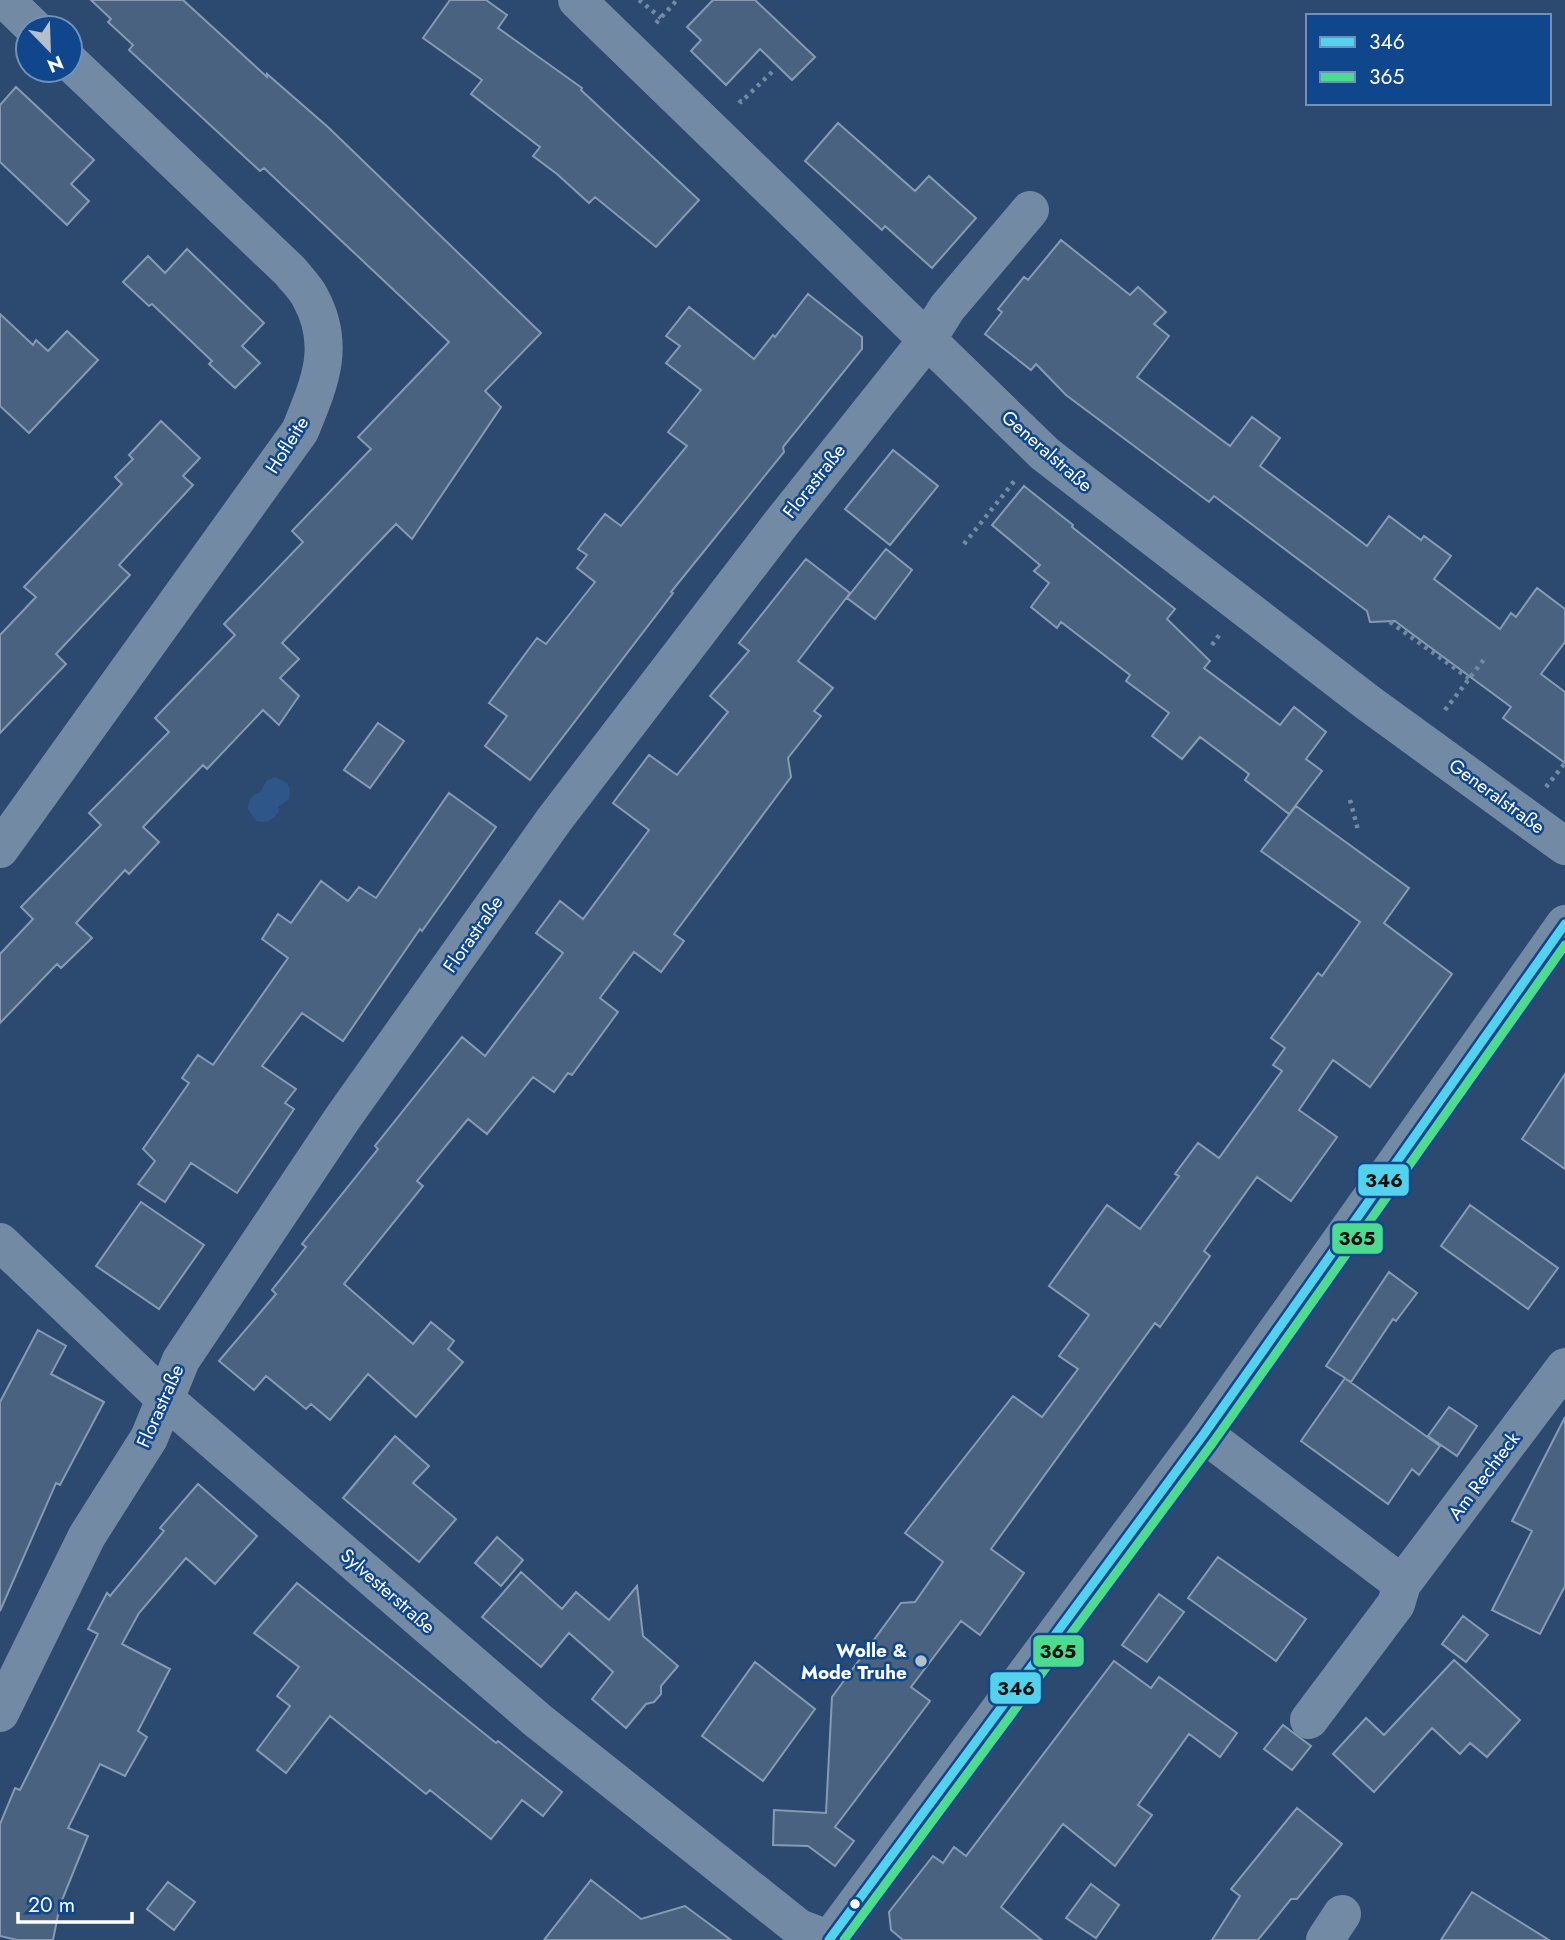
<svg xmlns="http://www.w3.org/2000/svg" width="1565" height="1940" font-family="Jost,sans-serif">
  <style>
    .water { fill: #2e5688 }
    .building { fill: #49627f; stroke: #879ab2; stroke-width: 2 }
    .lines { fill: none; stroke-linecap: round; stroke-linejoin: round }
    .path { stroke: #738aa4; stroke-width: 4.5; stroke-dasharray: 3.5 5; stroke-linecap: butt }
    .minor { stroke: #738aa4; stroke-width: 38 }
    .bus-1-casing { stroke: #10478c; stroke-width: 14 }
    .bus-2-casing { stroke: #10478c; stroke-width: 14 }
    .bus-1 { stroke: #53d2ee; stroke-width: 9 }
    .bus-2 { stroke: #4ddb92; stroke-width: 9 }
    .poi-dot { fill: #b5c0cd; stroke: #10478c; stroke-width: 2.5 }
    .bus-dot { fill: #fff; stroke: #10478c; stroke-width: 2.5 }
    .labels { text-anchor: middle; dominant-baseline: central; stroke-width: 5; stroke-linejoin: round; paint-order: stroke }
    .street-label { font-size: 19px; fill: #fff; stroke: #10478c }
    .poi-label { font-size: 19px; font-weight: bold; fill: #fff; stroke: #10478c; text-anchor: end }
    .line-badge { stroke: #10478c; stroke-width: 2.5 }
    .pale-badge-label { font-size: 19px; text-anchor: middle; font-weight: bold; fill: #111 }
  </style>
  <rect width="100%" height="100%" fill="#2c4a70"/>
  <path class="water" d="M275,777L287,783L290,789L289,799L278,807L279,811C274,819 267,824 256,821L248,809C248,800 252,794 261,792L266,781Z"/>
  <path class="building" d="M91,0H183L267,77V74L329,128L541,333L485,391L501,407L412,539L396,524L282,643L299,659L280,678L299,696L279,725L263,710L207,769L203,765L143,827L159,842L129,874L125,870L76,923L92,938L61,968L57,964L0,1023V954L33,919L21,907L101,825L89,813L169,732L155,718L235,635L224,624L303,542L292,531L371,449L358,437L449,342L264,168L260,171L129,50L133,45L108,22L111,19Z
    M450,0H486L507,15L498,28L582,88L581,90L699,200L656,247L595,197L589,203L557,174L533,156L540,147L471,94L482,80L423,38Z
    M713,0H755L815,57L792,80L760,49L726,85L691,51L701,40L687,27Z
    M16,87L94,160L71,184L89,201L67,225L0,162V105Z
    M838,123L915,191L929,176L976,218L932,268L885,226L882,230L805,161Z
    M1061,240L1130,295L1138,287L1166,312L1154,324L1169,336L1137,377L1230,446L1252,417L1280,438L1260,466L1367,546L1389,516L1421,540L1424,536L1451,556L1434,579L1500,629L1511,613L1516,617L1537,588L1565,609V642L1541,674L1565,692V763L1503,718L1511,707L1419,639L1395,621L1370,622L1367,611L1258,529L1214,496L1209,502L1066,395L1036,364L1031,370L985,334L1002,312L998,309L1024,277L1028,280Z
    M187,249L264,323L242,346L260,363L235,388L209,364L212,361L152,304L149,306L123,282L148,256L165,273Z
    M808,294L862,337V349L783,447L784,452L671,592L673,593L530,780L485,746L507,716L489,703L537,638L546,644L595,582L577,568L587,555L578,549L605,514L621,526L687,446L668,432L701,390L666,363L680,346L666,336L689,307L754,359L773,335L775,337Z
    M0,314L33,345L36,340L48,351L67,331L98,360L29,433L0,406Z
    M161,421L200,458L183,476L193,485L119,565L130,575L56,654L66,664L0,733V635L36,597L24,587L122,484L115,477L133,459L129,455Z
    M893,450L938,486L890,545L845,509Z
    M1024,486L1073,525L1072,527L1175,609L1167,619L1210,661L1204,668L1280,725L1294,707L1326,732L1306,759L1322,771L1289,814L1245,780L1249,774L1200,737L1182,759L1152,736L1169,713L1126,681L1130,675L1061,622L1057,628L1031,607L1049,583L1034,571L1040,565L992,525Z
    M886,549L912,570L875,619L847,598Z
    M806,559L850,593L798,661L833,688L814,711L821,716L788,758L791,777L674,934L684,941L661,972L634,952L600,998L618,1012L572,1075L568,1073L554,1092L533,1077L487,1134L468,1119L417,1181L423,1186L344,1284L413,1344L431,1322L454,1341L448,1349L463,1362L416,1417L368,1374L330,1420L311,1404L306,1409L266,1376L254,1390L219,1361L276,1294L272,1290L306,1247L302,1244L378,1149L375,1146L462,1037L485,1056L563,953L536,933L560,901L583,919L649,830L613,803L649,755L677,775L728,712L710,696L749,651L739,643Z
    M378,723L404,741L370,788L344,770Z
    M449,793L496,827L422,931L420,929L343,1041L302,1013L262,1066L296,1089L285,1103L294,1109L237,1193L191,1163L165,1202L138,1184L155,1161L143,1149L189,1083L182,1078L198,1055L213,1065L288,958L262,939L278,914L291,923L321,881L348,901L359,887L376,898Z
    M1296,806L1409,888L1384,923L1452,974L1370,1087L1333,1060L1299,1110L1337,1137L1291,1201L1257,1177L1204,1251L1210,1256L1160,1327L1155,1323L991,1549L1024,1573L980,1635L961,1621L911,1687L930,1701L835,1827L854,1841L835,1866L808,1846L773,1845L774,1810L826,1813L832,1697L901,1603L915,1602L943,1562L905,1533L1013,1396L1042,1417L1078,1369L1059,1356L1089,1315L1049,1286L1107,1205L1140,1229L1179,1176L1175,1174L1198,1143L1219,1158L1282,1071L1273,1065L1285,1048L1271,1038L1318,973L1322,976L1360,922L1261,851Z
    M1565,1074V1169L1522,1139Z
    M141,1202L204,1245L159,1309L96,1266Z
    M1470,1205L1558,1268L1528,1309L1441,1246Z
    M1389,1272L1417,1293L1396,1321L1393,1319L1351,1382L1346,1379L1440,1446L1419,1475L1412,1469L1388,1504L1301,1441L1345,1378L1326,1366Z
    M38,1330L66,1346L51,1374L104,1402L60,1485L56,1483L0,1611V1402Z
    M1449,1407L1477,1426L1457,1456L1428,1436Z
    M1565,1417V1586L1540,1634L1492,1610L1532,1531L1512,1521Z
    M395,1436L429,1466L413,1483L456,1519L419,1562L343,1498Z
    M198,1484L257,1536L215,1584L186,1558L139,1613L122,1644L170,1669L138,1731L147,1737L125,1776L100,1764L68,1828L88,1836L60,1905L53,1940H17L0,1936V1824L15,1788L20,1790L98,1634L88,1629L107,1593L110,1596L164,1531L160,1528Z
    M497,1537L523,1560L501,1586L475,1563Z
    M1218,1557L1306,1619L1276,1661L1188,1598Z
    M521,1572L562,1609L576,1592L609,1620L637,1586L643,1636L678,1666L661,1686V1694L654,1702L646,1704L626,1728L592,1699L613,1672L569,1633L541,1667L482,1617Z
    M297,1583L496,1743L498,1741L562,1792L543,1816L522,1800L491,1839L430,1790L426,1794L330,1716L286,1773L257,1750L290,1706L277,1696L299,1667L254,1633Z
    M1159,1594L1184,1612L1147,1662L1122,1645Z
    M1463,1616L1488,1635L1466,1662L1442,1644Z
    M1454,1660L1520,1720L1487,1757L1470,1743L1460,1754L1432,1728L1374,1792L1333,1754L1366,1718L1384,1735Z
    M1114,1661L1151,1688L1159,1677L1237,1733L1220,1757L1189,1734L1138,1805L1152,1815L1115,1866L1063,1824L1001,1907L1042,1940H903L891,1930L889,1912L933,1856L943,1863L954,1847L966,1856Z
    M755,1662L815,1709L763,1781L702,1736Z
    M1283,1725L1311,1746L1292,1770L1264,1749Z
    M1297,1808L1342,1844L1297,1899H1291L1258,1940H1212L1240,1896L1231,1889Z
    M591,1880L641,1919L685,1906L731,1940H544Z
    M168,1882L195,1902L174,1930L147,1909Z
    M1091,1884L1119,1905L1096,1938L1066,1918Z
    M1472,1892L1549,1940H1441Z"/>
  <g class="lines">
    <path class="path" d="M639,0L661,18
      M656,23L677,0
      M739,100L741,102L772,72
      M964,544L1016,479
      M1390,622L1470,679
      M1212,645L1220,634
      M1445,710L1485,658
      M1546,787L1565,763
      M1350,800L1358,830"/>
    <path class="minor" d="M5,0L34,28
      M577,0L1045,454L1367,702L1565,846
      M0,849L300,431C319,384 337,346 310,297C305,287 296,279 290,271L70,62
      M0,1242L165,1399L536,1719L799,1928L831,1940
      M1204,1434L1402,1584
      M0,1713L87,1536L149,1438L181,1360L342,1119L554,820L779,526L927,340L947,308L1030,210
      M1309,1720L1396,1604L1402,1584L1565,1367
      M829,1940L1204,1434L1565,924
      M1325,1940L1342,1914"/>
    <g class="bus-1-casing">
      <path id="bus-1" d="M829,1940L1204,1434L1565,924"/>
    </g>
    <g class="bus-2-casing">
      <path id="bus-2" d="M844,1940L1214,1441L1565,945"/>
    </g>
    <use href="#bus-1" class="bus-1"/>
    <use href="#bus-2" class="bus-2"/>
  </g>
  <circle class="poi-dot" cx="921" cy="1661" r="7"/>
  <circle class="bus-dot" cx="855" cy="1904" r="6"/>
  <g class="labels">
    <g class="street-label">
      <text transform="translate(287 445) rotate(-58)">Hofleite</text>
      <text transform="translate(1047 451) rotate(41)">Generalstraße</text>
      <text transform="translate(814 481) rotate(-52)">Florastraße</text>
      <text transform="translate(1497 796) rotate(36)">Generalstraße</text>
      <text transform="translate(473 934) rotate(-55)">Florastraße</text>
      <text transform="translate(160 1406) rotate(-66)">Florastraße</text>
      <text transform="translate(1484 1476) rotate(-53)">Am Rechteck</text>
      <text transform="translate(388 1591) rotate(41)">Sylvesterstraße</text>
    </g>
    <g class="poi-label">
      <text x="907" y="1650">Wolle &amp;<tspan x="907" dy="22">Mode Truhe</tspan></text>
    </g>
  </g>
  <g class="line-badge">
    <rect x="1357" y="1163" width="53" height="34" rx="7" fill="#53d2ee"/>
    <rect x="1331" y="1222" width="53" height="33" rx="7" fill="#4ddb92"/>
    <rect x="1032" y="1634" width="53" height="34" rx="7" fill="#4ddb92"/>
    <rect x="989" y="1671" width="53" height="34" rx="7" fill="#53d2ee"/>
  </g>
  <g class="pale-badge-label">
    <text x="1384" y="1187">346</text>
    <text x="1357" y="1245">365</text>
    <text x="1058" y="1658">365</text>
    <text x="1016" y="1695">346</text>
  </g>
  <rect x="1306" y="14" width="245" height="91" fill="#10478c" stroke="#7091ba" stroke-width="2"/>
  <rect x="1320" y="37" width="35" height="10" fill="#53d2ee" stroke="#7091ba" stroke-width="2"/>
  <text x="1369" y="49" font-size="21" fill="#ffffff">346</text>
  <rect x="1320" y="72" width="35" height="10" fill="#4ddb92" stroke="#7091ba" stroke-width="2"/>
  <text x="1369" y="84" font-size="21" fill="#ffffff">365</text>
  <g transform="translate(49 49) rotate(157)"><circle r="33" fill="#10478c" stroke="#7091ba" stroke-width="2"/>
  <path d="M0-5L12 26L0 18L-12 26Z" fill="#b5c0cd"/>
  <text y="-10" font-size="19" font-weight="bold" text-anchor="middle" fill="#ffffff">N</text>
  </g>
  <path d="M18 1912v10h114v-10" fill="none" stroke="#ffffff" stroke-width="3.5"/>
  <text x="28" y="1912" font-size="21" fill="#ffffff" stroke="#10478c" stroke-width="5" paint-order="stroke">20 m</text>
</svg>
